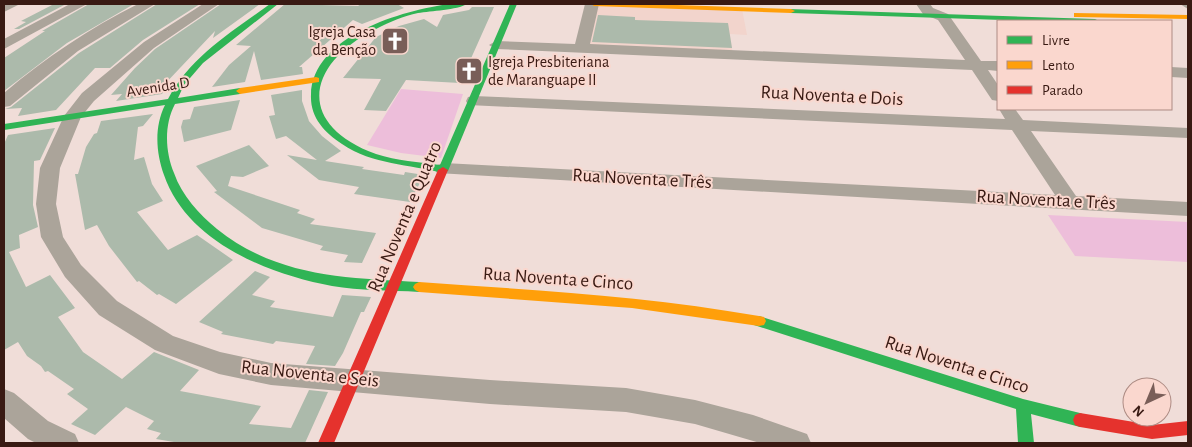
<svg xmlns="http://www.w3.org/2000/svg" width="1192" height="447" font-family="'Alegreya Sans',sans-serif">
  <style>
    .built { fill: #f2d4cc }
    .green { fill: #edbeda }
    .building { fill: #acbaab }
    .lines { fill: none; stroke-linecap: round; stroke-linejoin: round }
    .street { fill: #aba49a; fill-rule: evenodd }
    .fast { fill: #30b455; fill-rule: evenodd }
    .slow { fill: #ff9f0a; fill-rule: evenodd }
    .jam { fill: #e5322d; fill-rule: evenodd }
    .labels { text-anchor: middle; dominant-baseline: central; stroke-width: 4; stroke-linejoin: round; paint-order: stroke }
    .far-poi-label { font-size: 16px; fill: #391a13; stroke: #fad7ce; text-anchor: end }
    .far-street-label { font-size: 16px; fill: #391a13; stroke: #fad7ce }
    .street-label { font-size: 19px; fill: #391a13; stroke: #fad7ce }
  </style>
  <rect width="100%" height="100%" fill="#f0ddd8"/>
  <path class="built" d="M594,4L742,9L747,35L730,34L733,56L584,49Z"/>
  <path class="green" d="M401,89L463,94L441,158L401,153L367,145Z
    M1048,215L1188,222V262L1075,256Z"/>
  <path class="building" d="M54,4H66L19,29H14L26,22L21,21Z
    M89,4H134L67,43L4,91V58L45,31H42Z
    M157,4H200L143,40L110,68H95L56,110L18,116L22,108L5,109L11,107L79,53Z
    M221,4H260L213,38L215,31L162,87H166L162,94L116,101L122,94L111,95L135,68L155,49Z
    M285,4L358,6L361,4H397L404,8L362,24L353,20L299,67H302L303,74L261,80L254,51L245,82L212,87L229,65L251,46L236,45Z
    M472,7H494L460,83L406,80L386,111L364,110L381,79L343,78L376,37L399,26L424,19L437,27L443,15L469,10Z
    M598,15L635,17V20L728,23L732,48L592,42Z
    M302,90V101L309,121L308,120L322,136L341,151L325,161L364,167L362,169L404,175L405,172L424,175L410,202L354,194L359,187L319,180L287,155L317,160L286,136L276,139L269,116L275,115L271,95Z
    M240,100L231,130L184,142L181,127L183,120L190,119L194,107Z
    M153,114L143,126L138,127L134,160L144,157L152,184L163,201L137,212L168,250L197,235L233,260L176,304L159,294L157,295L139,281L137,282L109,246L97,225L85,230L75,174H78L86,147L94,134L97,133L101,121Z
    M55,128L40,160L34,161L33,205L38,227L19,235L20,248L9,252L26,287L50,275L75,308L58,317L83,352L122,379L154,352L199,370L180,391L261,406L249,424L291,428L309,390L328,392L305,443H180L156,439L161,433L147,429L154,421L126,407L95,435L71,424L88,409L67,394L74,389L48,371L45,372L41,366L27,356L18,342L4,350V144L8,135Z
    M249,145L269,166L243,177L231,176L228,186L300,210L297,213L315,219L310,224L376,233L362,263L344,262L348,255L320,250L323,246L262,228L214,192L217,191L196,166Z
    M255,271L270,277L252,295L275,301L270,307L333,317L342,295L371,297L364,312H361L343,353L335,366L306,364L315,346L276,341L273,344L221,334L223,332L199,322Z"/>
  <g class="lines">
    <path class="street" d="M4,4H20L4,12Z
      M70,4H87L4,49V39Z
      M138,4H155L78,51L10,106L4,107V93C45,58 90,28 138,4Z
      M203,4H219L154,48L94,101L81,117L60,168L56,204L63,237L81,265L117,301L173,336L220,352L271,363L490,380L626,388L695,400L753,415L807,434L811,443H760L695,424L626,412L490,404L271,385L219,374L155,350L99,315L65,277L41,237L36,204L40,168L64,116L82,93L144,42Z
      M585,4H599L590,44L965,60L938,20L923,14L916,4H930L933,8L948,14L981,61H998V71L988,70L998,85V101L992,100L972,70L496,49L489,45L496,41L575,44Z
      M1180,4H1188V9Z
      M1171,67L1188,68V78L1171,77Z
      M474,96L1005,119L999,109H1015L1023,120L1188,128V138L1031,131L1076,196L1188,202V216L437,173L434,169L437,165L444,163L1055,195L1012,130L468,105L466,101L468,97Z
      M4,389L14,393L48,421L75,434L79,443H36L28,439L4,418Z"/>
    <path class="fast" d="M270,4H278L203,63L184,85L178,98L240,88L244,91L240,94L175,104C164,125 165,151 174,173C182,196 199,214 217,229C277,277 346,278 419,282L423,284L425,287L423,290L419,292C390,290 360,291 332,286C268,274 187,242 164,175C156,153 154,127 165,105L4,130V124L168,99C191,56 232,32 270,4Z
      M450,4H467C457,10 431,11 418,13C404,16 389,22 376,29C306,64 295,124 376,154C397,161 419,162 440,165L510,4H517L448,171L443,173C409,164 373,165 342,144C324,132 310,117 311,95C312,36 403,10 450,4Z
      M788,9L1095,19L1099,21H1035L791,13L787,11Z
      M759,316L1023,399L1080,413L1085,415L1087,420L1085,425L1080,427L1031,414L1034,443H1018L1016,409L754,325L752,321L754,317Z"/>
    <path class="slow" d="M591,4H648L791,9L795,11L791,13L594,6Z
      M1074,13L1188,15V19L1077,17H1074Z
      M316,77L319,78V82L240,94L236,91L240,88Z
      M419,282C533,290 646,296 759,316L764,317L766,321L764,325L759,326L632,308L419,292L415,290L413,287L415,284Z"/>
    <path class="jam" d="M443,167L448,170L334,443H318L438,170Z
      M1080,413L1152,425L1188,421V435L1152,439L1080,427L1075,425L1073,420L1075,415Z"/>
  </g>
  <defs>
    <g id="church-square" transform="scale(1.4375)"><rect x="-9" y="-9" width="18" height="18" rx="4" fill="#795e58" stroke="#fad7ce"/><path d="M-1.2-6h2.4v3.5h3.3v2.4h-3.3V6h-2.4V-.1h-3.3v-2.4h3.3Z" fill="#fff"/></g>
  </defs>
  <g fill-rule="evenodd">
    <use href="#church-square" x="395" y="41"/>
    <use href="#church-square" x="469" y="71"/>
  </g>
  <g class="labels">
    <g class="far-poi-label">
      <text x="376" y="32">Igreja Casa<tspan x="376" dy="18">da Benção</tspan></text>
      <text x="488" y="62" text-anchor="start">Igreja Presbiteriana<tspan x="488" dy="18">de Maranguape II</tspan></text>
    </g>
    <g class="far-street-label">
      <text transform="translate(158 87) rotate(-9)">Avenida D</text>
    </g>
    <g class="street-label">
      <text transform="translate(832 96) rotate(3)">Rua Noventa e Dois</text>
      <text transform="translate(642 179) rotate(3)">Rua Noventa e Três</text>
      <text transform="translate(1046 200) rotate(3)">Rua Noventa e Três</text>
      <text transform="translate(405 217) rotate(-67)">Rua Noventa e Quatro</text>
      <text transform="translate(558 279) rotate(4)">Rua Noventa e Cinco</text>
      <text transform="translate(957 365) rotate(18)">Rua Noventa e Cinco</text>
      <text transform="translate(310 374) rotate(6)">Rua Noventa e Seis</text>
    </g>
  </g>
  <rect width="1192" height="447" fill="none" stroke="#391a13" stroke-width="10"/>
  <rect x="997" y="20" width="175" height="90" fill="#fad7ce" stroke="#ad8b83"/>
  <rect x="1007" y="36" width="25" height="8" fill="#30b455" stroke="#ad8b83"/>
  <text x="1042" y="45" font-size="15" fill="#391a13">Livre</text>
  <rect x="1007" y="61" width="25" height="8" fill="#ff9f0a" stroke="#ad8b83"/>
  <text x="1042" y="70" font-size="15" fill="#391a13">Lento</text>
  <rect x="1007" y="86" width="25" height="8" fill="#e5322d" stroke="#ad8b83"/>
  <text x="1042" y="95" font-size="15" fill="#391a13">Parado</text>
  <g transform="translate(1147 402) rotate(224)"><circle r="24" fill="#fad7ce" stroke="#ad8b83"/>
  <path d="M0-4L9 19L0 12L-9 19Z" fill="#795e58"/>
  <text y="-8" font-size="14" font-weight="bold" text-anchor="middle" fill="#391a13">N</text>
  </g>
</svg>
